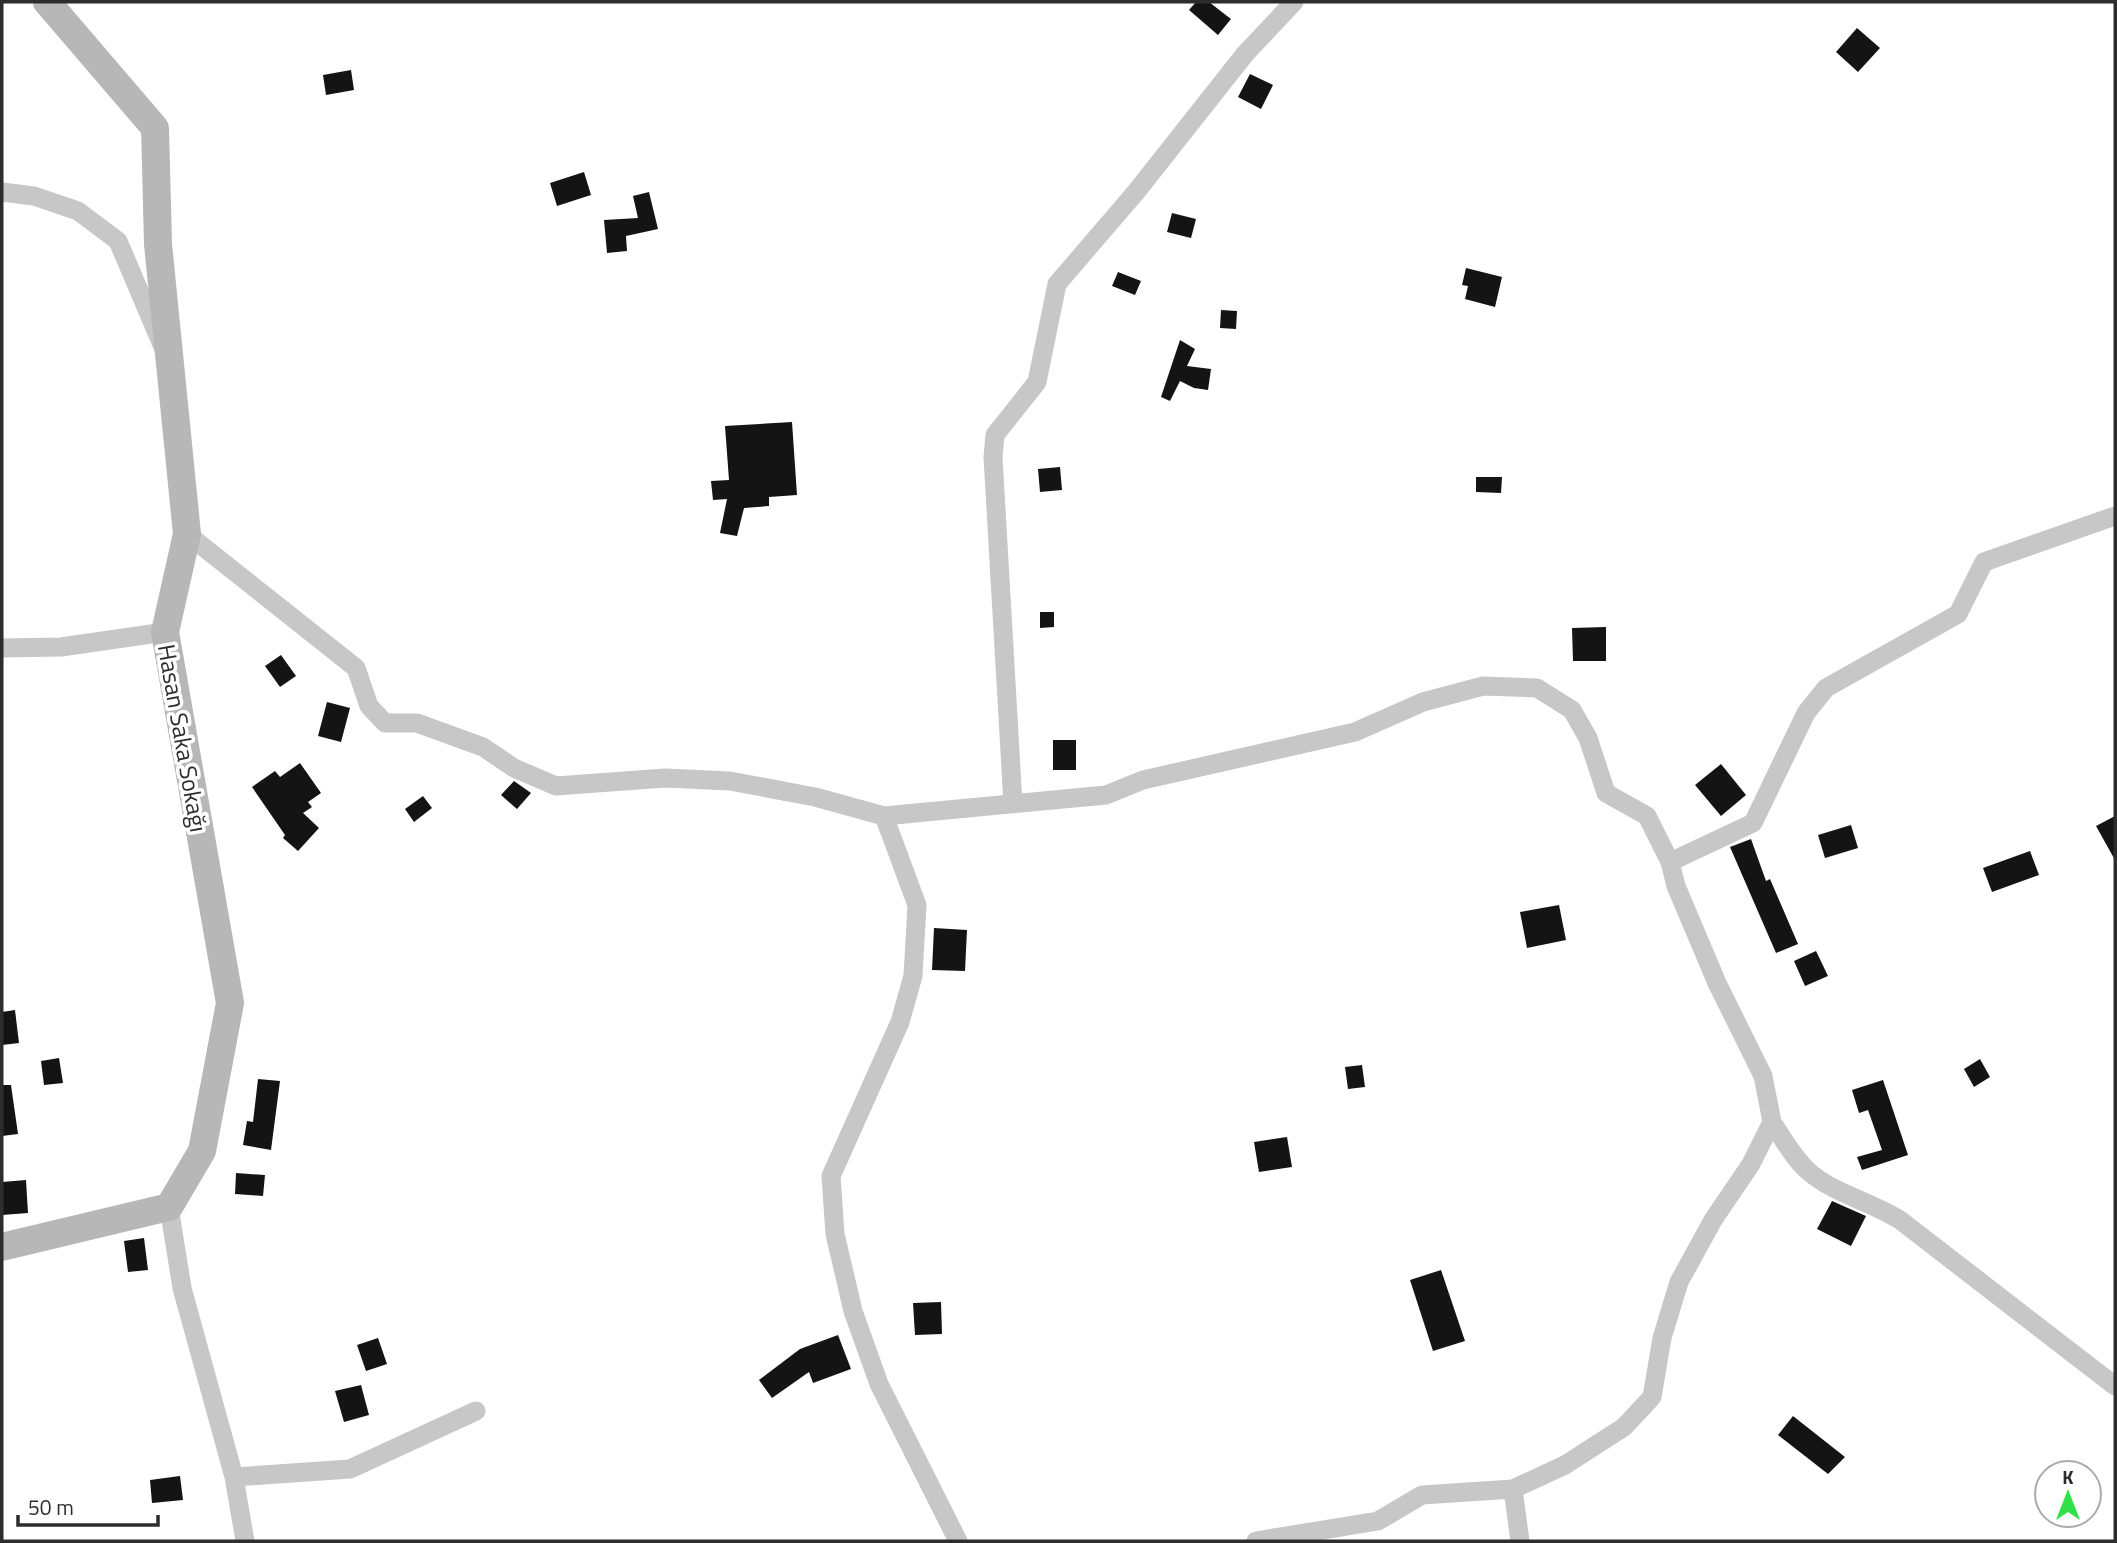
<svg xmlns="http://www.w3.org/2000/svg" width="2117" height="1543" font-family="'Titillium Web',sans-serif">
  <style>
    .building { fill: #141414 }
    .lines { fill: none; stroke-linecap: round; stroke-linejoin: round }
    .street { stroke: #c7c7c7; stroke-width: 19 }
    .secondary { stroke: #b7b7b7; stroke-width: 28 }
    .labels { text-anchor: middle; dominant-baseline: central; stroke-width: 7; stroke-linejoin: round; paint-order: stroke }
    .street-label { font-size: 24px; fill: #2d2d2d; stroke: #fff }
  </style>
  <rect width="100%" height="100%" fill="#fff"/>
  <path class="building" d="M1196,2H1209L1231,19L1218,35L1189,10Z
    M1857,28L1880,48L1858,72L1836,52Z
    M351,70L354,90L326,95L323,75Z
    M1250,74L1273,85L1261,109L1238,97Z
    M584,172L591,195L557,206L550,183Z
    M649,192L658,229L626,236L627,251L607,253L604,220L638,218L633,196Z
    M1172,213L1196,219L1191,238L1167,232Z
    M1466,268L1502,277L1495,307L1465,299L1468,286L1462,285Z
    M1118,272L1141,281L1135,295L1112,286Z
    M1221,310L1237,311L1236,329L1220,328Z
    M1180,340L1195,349L1187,366L1211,369L1208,390L1194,388L1180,381L1170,401L1161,397Z
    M792,422L797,495L769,497V506L744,508L737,536L720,533L727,499L713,500L711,481L729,480L725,426Z
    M1060,467L1062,490L1040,492L1038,469Z
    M1476,477H1502L1501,493L1476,492Z
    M1040,612H1054V627L1040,628Z
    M1606,627V661H1573L1572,628Z
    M281,655L296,676L280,687L265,666Z
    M327,702L350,708L341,742L318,736Z
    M1053,740H1076V770H1053Z
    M300,763L321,793L308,802L312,807L303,813L319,828L298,851L283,838L285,835L252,787L275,771L280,777Z
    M1721,764L1746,795L1721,816L1695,785Z
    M514,781L531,793L517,809L501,795Z
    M423,796L432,808L414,822L405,809Z
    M2115,816V860L2096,826Z
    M1851,825L1858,848L1825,858L1818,835Z
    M1751,839L1766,881L1770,879L1798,944L1776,953L1730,847Z
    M2030,851L2039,875L1992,892L1983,868Z
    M1559,905L1566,940L1527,948L1520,912Z
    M934,928L967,930L965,971L932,970Z
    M1816,951L1828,976L1805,986L1794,961Z
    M15,1010L19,1043L2,1045V1012Z
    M59,1058L63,1083L44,1085L41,1061Z
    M1980,1059L1990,1077L1974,1087L1964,1069Z
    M1362,1065L1365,1087L1348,1089L1345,1067Z
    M258,1079L280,1081L271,1150L243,1145L247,1121L253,1122Z
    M1883,1080L1908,1155L1862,1170L1857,1157L1882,1150L1868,1110L1859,1113L1852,1090Z
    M2,1085H11L18,1134L2,1136Z
    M1287,1137L1292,1167L1259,1172L1254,1142Z
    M236,1173L265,1175L263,1196L235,1194Z
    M26,1180L28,1213L2,1215V1182Z
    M1832,1201L1866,1216L1851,1246L1817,1229Z
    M144,1238L148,1270L128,1272L124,1241Z
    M1441,1270L1465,1341L1433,1351L1410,1280Z
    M941,1302L942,1334L915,1335L913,1303Z
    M838,1335L851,1369L813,1383L809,1372L772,1398L759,1380L800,1349Z
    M378,1338L387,1364L366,1371L357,1345Z
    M361,1385L369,1415L344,1422L335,1391Z
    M1793,1416L1845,1457L1828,1474L1778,1435Z
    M180,1476L183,1500L152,1503L150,1480Z"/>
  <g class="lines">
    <path class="street" d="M2,192L34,196L78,211L118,241L163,347
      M187,534L356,668L369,706L385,723H417L483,747L514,768L556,786L665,778L730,781L815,797L884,816L1106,795L1143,780L1355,732L1423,702L1483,686L1537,688L1572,710L1588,738L1606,793L1647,816L1670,862
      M2,648L61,647L165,632
      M1013,804L993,457L995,435L1037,382L1057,284L1136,192L1245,54L1294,2
      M884,816L917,905L913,976L900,1022L831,1176L835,1234L853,1311L879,1384L958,1541
      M1772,1122C1783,1139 1793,1157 1808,1171C1834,1194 1870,1201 1900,1220L2115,1386
      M169,1207L182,1288L234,1477L245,1541
      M234,1477L350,1469L476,1411
      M1256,1541L1378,1521L1422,1495L1513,1489
      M1520,1541L1513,1489L1565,1465L1624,1427L1652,1397L1662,1338L1679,1282L1713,1220L1751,1164L1772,1122L1763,1076L1717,983L1676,886L1670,862L1753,823L1806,713L1826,688L1958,614L1984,562L2115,516"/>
    <path class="secondary" d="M2,1247L169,1207L202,1151L230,1003L165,632L187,534L158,244L155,128L47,2"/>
  </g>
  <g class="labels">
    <g class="street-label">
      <text transform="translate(183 738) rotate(80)">Hasan Saka Sokağı</text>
    </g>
  </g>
  <rect width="2117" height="1543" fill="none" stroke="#2d2d2d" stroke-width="7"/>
  <g transform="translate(2068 1494)"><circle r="33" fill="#ffffff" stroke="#ababab" stroke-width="2"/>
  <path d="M0-5L12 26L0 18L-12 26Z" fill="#32e148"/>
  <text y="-10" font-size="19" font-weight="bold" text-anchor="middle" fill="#2d2d2d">K</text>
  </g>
  <path d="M18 1515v10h140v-10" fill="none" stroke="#2d2d2d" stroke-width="3.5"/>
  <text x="28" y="1515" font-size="21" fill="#2d2d2d" stroke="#ffffff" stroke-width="5" paint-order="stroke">50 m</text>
</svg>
